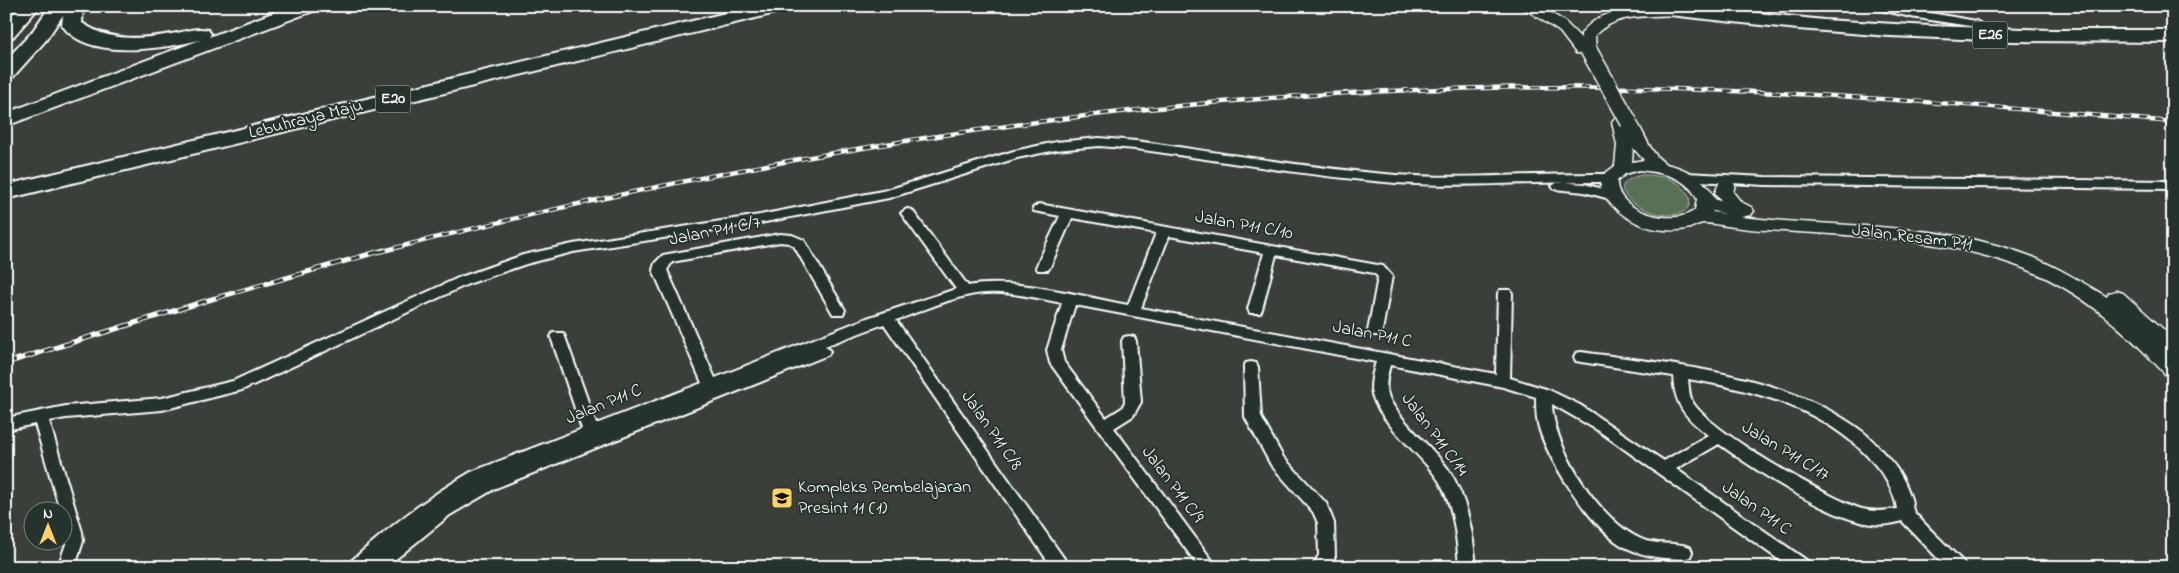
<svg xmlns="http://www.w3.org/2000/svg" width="2179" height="573" font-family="'Indie Flower',sans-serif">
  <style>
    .green { fill: #586f54; stroke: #acb7aa }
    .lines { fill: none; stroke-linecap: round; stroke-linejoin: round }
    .street-casing { stroke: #fff; stroke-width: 4 }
    .secondary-casing { stroke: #fff; stroke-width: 3 }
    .highway-casing { stroke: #fff; stroke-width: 4 }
    .street { fill: #26332d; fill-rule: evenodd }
    .secondary { fill: #26332d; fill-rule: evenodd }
    .highway { fill: #26332d; fill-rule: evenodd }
    .rail-far1-casing { stroke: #fff; stroke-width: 4.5 }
    .rail-casing { stroke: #fff; stroke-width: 5 }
    .rail-far1 { stroke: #26332d; stroke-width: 2.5; stroke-dasharray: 8; stroke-linecap: butt }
    .rail { stroke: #26332d; stroke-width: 3; stroke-dasharray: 10; stroke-linecap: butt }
    .secondary-bridge-casing { stroke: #fff; stroke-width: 19; stroke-linecap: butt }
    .secondary-bridge { stroke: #26332d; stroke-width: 16 }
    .labels { text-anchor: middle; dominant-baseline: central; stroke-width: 4; stroke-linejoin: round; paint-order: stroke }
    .shield { fill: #26332d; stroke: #bec2c0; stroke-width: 1 }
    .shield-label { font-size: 16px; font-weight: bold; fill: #fff }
    .street-label { font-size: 18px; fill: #fff; stroke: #26332d }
    .poi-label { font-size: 18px; fill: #fff; stroke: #26332d; text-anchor: start }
  </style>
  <rect width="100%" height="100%" fill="#3a4039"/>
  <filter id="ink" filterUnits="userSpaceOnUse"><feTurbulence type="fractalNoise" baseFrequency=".02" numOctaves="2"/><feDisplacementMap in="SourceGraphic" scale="10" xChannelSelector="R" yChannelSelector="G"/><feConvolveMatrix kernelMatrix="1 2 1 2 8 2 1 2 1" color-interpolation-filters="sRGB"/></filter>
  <g filter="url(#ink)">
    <path class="green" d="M1642,175C1652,175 1663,176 1672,180C1695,191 1698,215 1668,215C1643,215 1596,185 1642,175Z"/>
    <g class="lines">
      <g class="street-casing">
        <path id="street" d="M1871,6H1891L1976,21L1981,24L1976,27L1911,17L1872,8Z
          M1099,138L1136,141C1222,153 1309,168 1396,175C1467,180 1538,173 1609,174L1615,178L1609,182C1538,181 1467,188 1396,183C1309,176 1222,161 1136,149L1099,146L1056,150L1017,158L889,198L760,223L573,252L526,264L468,284L242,390L162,410L66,418L49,421L82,532L83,541L75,567H58L67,541L62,510H60L35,424L6,430V418L66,406L162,398L233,381L458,278L523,255L573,244L760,215L887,190L1014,151L1056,142Z
          M1686,173L1765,177L2173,181V189L1765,185L1682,180L1680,177Z
          M1558,182L1584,184L1614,192L1616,195L1610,199L1584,192L1554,189L1552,186Z
          M1039,204L1383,266L1392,276L1382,331L1380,335H1370L1368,331L1378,277L1374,273L1276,255L1262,309L1260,313H1250L1248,309L1264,253L1169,236L1141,308L1496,374L1498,293L1500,290H1510L1512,293L1510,378L1549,390L1580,405L1664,461L1708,435C1685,417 1675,406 1673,376L1581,362L1576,361L1574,357L1576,353L1581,352C1674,365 1786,373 1863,432C1872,439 1881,450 1889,459C1899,470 1907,485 1911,499C1912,502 1912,507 1913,510C1916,517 1955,553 1963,562L1965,567H1946L1902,521C1892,524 1882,526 1872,524C1830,520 1754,469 1719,444L1676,469L1809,562L1811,567H1789L1599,431L1552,404C1553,447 1600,522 1641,539C1656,546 1674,541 1690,547L1692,552L1690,557L1684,559C1662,559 1640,556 1621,545C1591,527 1546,458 1538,424C1536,415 1536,406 1536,397L1503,387L1390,365C1388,373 1385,383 1387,391C1391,415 1436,449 1450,472C1468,501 1473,534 1476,567H1459C1457,538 1454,507 1439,481C1423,455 1374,419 1371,389C1371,380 1373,371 1376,362L1075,305L1061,350L1064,362L1106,418L1122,408L1125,402L1122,341L1124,337L1129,336L1134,337L1136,341L1141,402L1133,416L1114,428L1217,567H1199L1050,363L1047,350L1062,303C1031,297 998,288 966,296C942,301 920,312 896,320L1070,567H1052L884,324L825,346L830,351L828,355L496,488L450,515L386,567H348L350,562C388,528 427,497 471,472L582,429L551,337L553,333H563L565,337L596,424L702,383L653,270L655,263L663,255L780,234L792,235L804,240L845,310L843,314H833L794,246L789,243L780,242L672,262L667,270L715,378L867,318L956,289L901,213L907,209L912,210L968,286C1014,277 1081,296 1128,305L1156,233L1072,218L1050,267L1048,270H1038L1036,267L1060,216L1034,211L1033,208ZM1688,379C1754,390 1823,408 1870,459C1883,473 1894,489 1897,509C1885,511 1874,512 1862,509C1828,498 1708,431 1692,401C1689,395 1689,386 1688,379Z
          M1251,362L1256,363L1258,367L1261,417L1283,457L1326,503L1334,523L1335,556L1329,567H1312L1319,555L1318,523L1313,512L1271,465L1245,417L1244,367L1246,363Z"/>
      </g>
      <g class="secondary-casing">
        <path id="secondary" d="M1521,6L1541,7L1564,21L1581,38V34C1603,3 1647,9 1680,7L1685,8L1687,11L1685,14L1680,15C1650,17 1618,12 1595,35L1596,51L1594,54L1589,55L1576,53L1560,32Z
          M1620,117L1635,119C1645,133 1649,153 1666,164C1669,165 1674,166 1677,167C1694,173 1708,183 1715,199L1722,202L1715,193L1720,181L1726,180L1732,181L1735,185L1733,192L1741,202L1751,207L1754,211L1751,215L1741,217C1838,228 1937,221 2030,256C2057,267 2082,282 2107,297L2109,293L2116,291L2123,293L2173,338V351L2168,352L2173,357V377L2166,375C2123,328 2076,286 2015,265C1936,237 1851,236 1768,230C1754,230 1740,228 1727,226C1720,225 1711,223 1704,223C1700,223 1695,226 1690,228C1679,231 1668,231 1656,229C1632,224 1612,210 1600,189L1603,175L1615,166L1617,145L1612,122L1614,119ZM1633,148L1644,160L1632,162ZM1639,170C1661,172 1688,177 1697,199L1695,210C1673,228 1615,211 1617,181L1625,174ZM1713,211L1726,214L1712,212Z"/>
      </g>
      <g class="highway-casing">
        <path id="highway" d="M20,6H40L13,37L6,39V21Z
          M50,6H83L82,23C111,43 144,39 177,33C187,31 198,27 208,30L211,34L209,37L291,6H318L316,10L6,126V113L200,40C164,48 88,62 62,25L63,15L46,40L13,77L6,79V60L32,32Z
          M755,6H789L787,10L780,12L6,199V185Z
          M1633,6H1693L1824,20L1930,26L2052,30H2173V42L2011,41L1890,36L1798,29L1642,12L1635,10Z"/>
      </g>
      <use href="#street" class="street"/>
      <use href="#secondary" class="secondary"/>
      <use href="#highway" class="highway"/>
      <g class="rail-far1-casing">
        <path id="rail-far1" d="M379,252C740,159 1109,95 1483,88C1714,83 1943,102 2173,122"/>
      </g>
      <g class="rail-casing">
        <path id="rail" d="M6,363L212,299L384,250"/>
      </g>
      <use href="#rail-far1" class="rail-far1"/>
      <use href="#rail" class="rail"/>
      <g class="secondary-bridge-casing">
        <path id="secondary-bridge" d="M1589,51L1629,122"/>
      </g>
      <use href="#secondary-bridge" class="secondary-bridge"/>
    </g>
  </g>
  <defs>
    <g id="school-square" transform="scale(1.125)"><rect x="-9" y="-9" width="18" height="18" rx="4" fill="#ffd166" stroke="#26332d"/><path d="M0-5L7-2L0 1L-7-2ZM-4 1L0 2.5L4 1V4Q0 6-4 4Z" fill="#111"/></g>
  </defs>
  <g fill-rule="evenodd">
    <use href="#school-square" x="782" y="498"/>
  </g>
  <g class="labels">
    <g class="shield">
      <rect x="1972.5" y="21.5" width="35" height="27" rx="4"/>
      <rect x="375.5" y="85.5" width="35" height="27" rx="4"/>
    </g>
    <g class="shield-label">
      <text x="1990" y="35">E26</text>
      <text x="393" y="99">E20</text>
    </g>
    <g class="street-label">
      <text transform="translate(306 120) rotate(-14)">Lebuhraya Maju</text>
      <text transform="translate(1244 226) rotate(10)">Jalan P11 C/10</text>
      <text transform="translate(715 232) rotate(-11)">Jalan P11 C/7</text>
      <text transform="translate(1912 238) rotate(7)">Jalan Resam P11</text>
      <text transform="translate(1372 335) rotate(11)">Jalan P11 C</text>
      <text transform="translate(604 405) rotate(-22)">Jalan P11 C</text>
      <text transform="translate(991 431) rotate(55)">Jalan P11 C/8</text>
      <text transform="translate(1434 435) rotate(53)">Jalan P11 C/14</text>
      <text transform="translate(1785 452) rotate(31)">Jalan P11 C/17</text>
      <text transform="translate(1172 485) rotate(53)">Jalan P11 C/9</text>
      <text transform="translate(1756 509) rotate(35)">Jalan P11 C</text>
    </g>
    <g class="poi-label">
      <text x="798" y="488">Kompleks Pembelajaran<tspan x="798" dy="21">Presint 11 (1)</tspan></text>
    </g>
  </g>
  <rect width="2179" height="573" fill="none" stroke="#26332d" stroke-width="25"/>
  <rect x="12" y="12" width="2154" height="548" fill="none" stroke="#fff" stroke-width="2" filter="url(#ink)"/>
  <g transform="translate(48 526)"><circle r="24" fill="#26332d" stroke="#7d8581"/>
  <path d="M0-4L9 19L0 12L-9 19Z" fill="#ffd166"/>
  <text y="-8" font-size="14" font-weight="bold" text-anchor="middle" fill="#ffffff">N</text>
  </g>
</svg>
